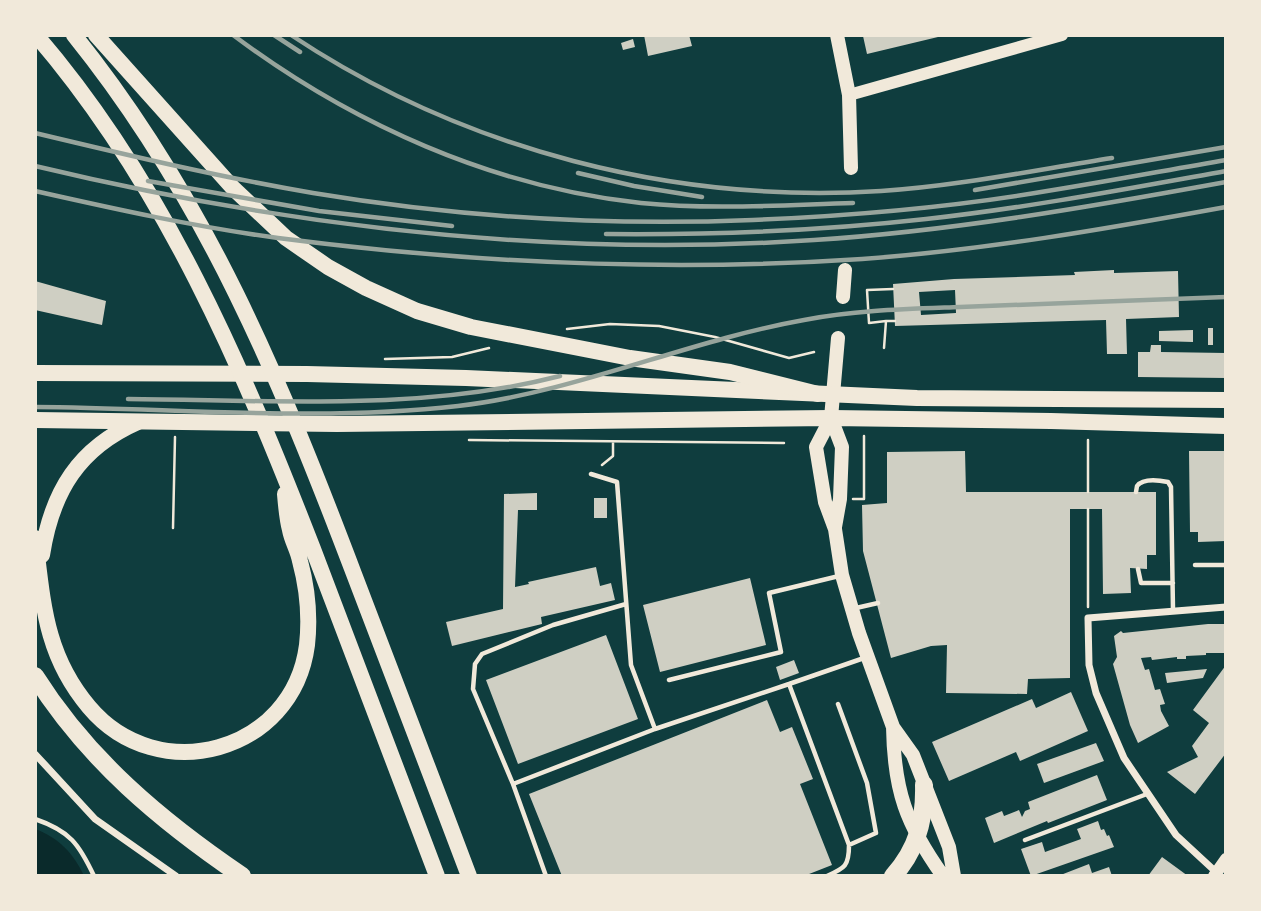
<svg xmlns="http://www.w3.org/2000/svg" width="1261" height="911" font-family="Mulish,sans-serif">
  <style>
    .water { fill: #0a2a2b }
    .building { fill: #cfcfc3; fill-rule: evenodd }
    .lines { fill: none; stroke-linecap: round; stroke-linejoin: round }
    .path { stroke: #f1e9da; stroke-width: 2.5 }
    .service { stroke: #f1e9da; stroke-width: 4.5 }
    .minor { stroke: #f1e9da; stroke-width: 7 }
    .tertiary { stroke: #f1e9da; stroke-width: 12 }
    .secondary { stroke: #f1e9da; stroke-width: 14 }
    .primary { stroke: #f1e9da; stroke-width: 16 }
    .trunk { stroke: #f1e9da; stroke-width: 16 }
    .motorway { stroke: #f1e9da; stroke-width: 18 }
    .rail { stroke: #97a49c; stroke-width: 4.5 }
  </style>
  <rect width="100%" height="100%" fill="#0f3d3e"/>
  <path class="water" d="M35,829C58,837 74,854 84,876H35Z"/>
  <path class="building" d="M644,35H689L692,46L648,56Z
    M938,35V37L867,54L863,36Z
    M633,39L635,47L623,50L621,43Z
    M1114,270V273L1178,271L1179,317L1126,319L1127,354H1107L1106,320L895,326L893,284L954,279L1075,275L1074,272ZM955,290L956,313L921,315L919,292Z
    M35,281L106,301L102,325L35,310Z
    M1208,328H1213V345H1208Z
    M1193,330V342L1159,341V331Z
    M1151,345H1161V352L1226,353V378L1138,377V352H1150Z
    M965,451L966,492H1156V555H1147V569L1130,568L1131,593L1103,594L1102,509H1070V678L1028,679L1027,694L946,693L947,645L931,646L891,658L863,551L862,505L887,503V452Z
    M1189,451H1226V541L1198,542V532H1190Z
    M537,493V510H518L515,587L529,584L528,582L596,567L600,586L611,583L615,600L541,617L542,624L452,646L446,622L503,609L504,494Z
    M594,498H607V518H594Z
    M750,578L766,645L660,672L643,605Z
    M1208,624H1226V653H1206V655L1186,656V659H1177V657L1152,660L1151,657L1141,658L1145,670L1149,669L1155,690L1160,689L1165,704L1160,705L1161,711L1169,726L1138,743L1130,725L1113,664L1117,657L1114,636L1121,631L1123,633Z
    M606,635L638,719L518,764L486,680Z
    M794,660L799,673L780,680L776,667Z
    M1226,665V753L1195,794L1167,772L1198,757L1192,746L1209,723L1193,710Z
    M1207,669L1203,678L1167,683L1165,673Z
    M1071,692L1088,731L1020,761L1016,752L949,781L932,742L1032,699L1036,708Z
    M767,700L780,732L792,727L813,779L800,784L832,865L804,876H562L529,794Z
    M1096,743L1104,761L1044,783L1037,764Z
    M1097,775L1107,800L1048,823L1047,821L994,843L985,818L1002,811L1004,816L1019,810L1022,817L1025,811L1030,809L1028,802Z
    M1098,821L1101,830L1104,829L1107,836L1109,835L1114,847L1031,876L1021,849L1042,842L1045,852L1081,839L1077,829Z
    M1162,857L1188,876H1148Z
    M1089,864L1092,873L1109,867L1112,876H1058Z"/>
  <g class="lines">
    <path class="path" d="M886,321H895
      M567,329L610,324L659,326L715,337L789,358L814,352
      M884,348L886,321L869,323L867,290L893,289
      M385,359L452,357L489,348
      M469,440L784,443
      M602,465L613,456V443
      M1088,492V440
      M853,499H864V436
      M1088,509V607
      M173,528L175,437"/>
    <path class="service" d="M591,474L617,482L631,665L655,729
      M1136,492L1137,486C1143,478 1158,480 1168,482L1171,487L1173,610
      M1195,565H1226
      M1138,569L1141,583H1173
      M856,608L878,603
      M669,680L781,652L769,593L839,576
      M838,704L867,783L876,833L849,845L789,684L864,658
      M513,784L473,689L475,664L482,654L553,625L626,604
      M35,819C70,831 79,844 94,876
      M1025,840L1147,794
      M546,876L513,784L655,729L789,684
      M827,876C845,868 849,866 849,845"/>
    <path class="minor" d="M35,754L95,819L176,876
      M1216,872L1176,835L1124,758L1096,693L1089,665L1088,618L1226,607"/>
    <path class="tertiary" d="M849,95L1062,35
      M1214,876L1226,859"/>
    <path class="secondary" d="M837,35L849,95L851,168
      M843,297L845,270
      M838,338L831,418L816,447L825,502L835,529L842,575L859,633L893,727L913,755L949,847L954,876
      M831,418L842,447L840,499L835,527
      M893,727C894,791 906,824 943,876"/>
    <path class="primary" d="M35,373L307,374L466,378L917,398L1226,400
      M35,420L337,424L831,418L1051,421L1226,426"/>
    <path class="trunk" d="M36,35C165,185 242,366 313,549C355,658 396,767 437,876
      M74,35C206,199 280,379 354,574C392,674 431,775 469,876
      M96,35L233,188L286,238L328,267L366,288L417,311L471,327L630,358L730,372L818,394
      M35,538C43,603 45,655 89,707C158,789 293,753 307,645C310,618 307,587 300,561C298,550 292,541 290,530C287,519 286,506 285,494
      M42,555C52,491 79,448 138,422"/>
    <path class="motorway" d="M35,676C88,760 161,821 242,876
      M893,876C917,850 925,820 924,785"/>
    <path class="rail" d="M233,35C352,124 492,187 641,203C711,210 782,205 853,203
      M274,35L300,52
      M291,35C464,150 674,204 881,191C958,186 1035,170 1112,158
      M35,133C127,155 219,177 313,193C457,217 607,226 753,220C846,216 943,208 1035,193C1099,183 1162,171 1226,160
      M35,166C290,227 551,258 814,240C952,231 1089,207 1226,182
      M578,173L634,186L702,197
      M148,181L319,211L452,226
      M975,190L1226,147
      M35,191C115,209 196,227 278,238C471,263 668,272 862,259C985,250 1105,229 1226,207
      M606,234C713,235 819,231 926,219C1026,208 1126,189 1226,171
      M128,399C272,400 420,412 560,376
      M35,407C175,408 318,422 458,406C577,392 686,341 804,320C856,310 908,309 960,307C1049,304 1137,300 1226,297"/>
  </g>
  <rect width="1261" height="911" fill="none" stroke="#f1e9da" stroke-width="74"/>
</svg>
